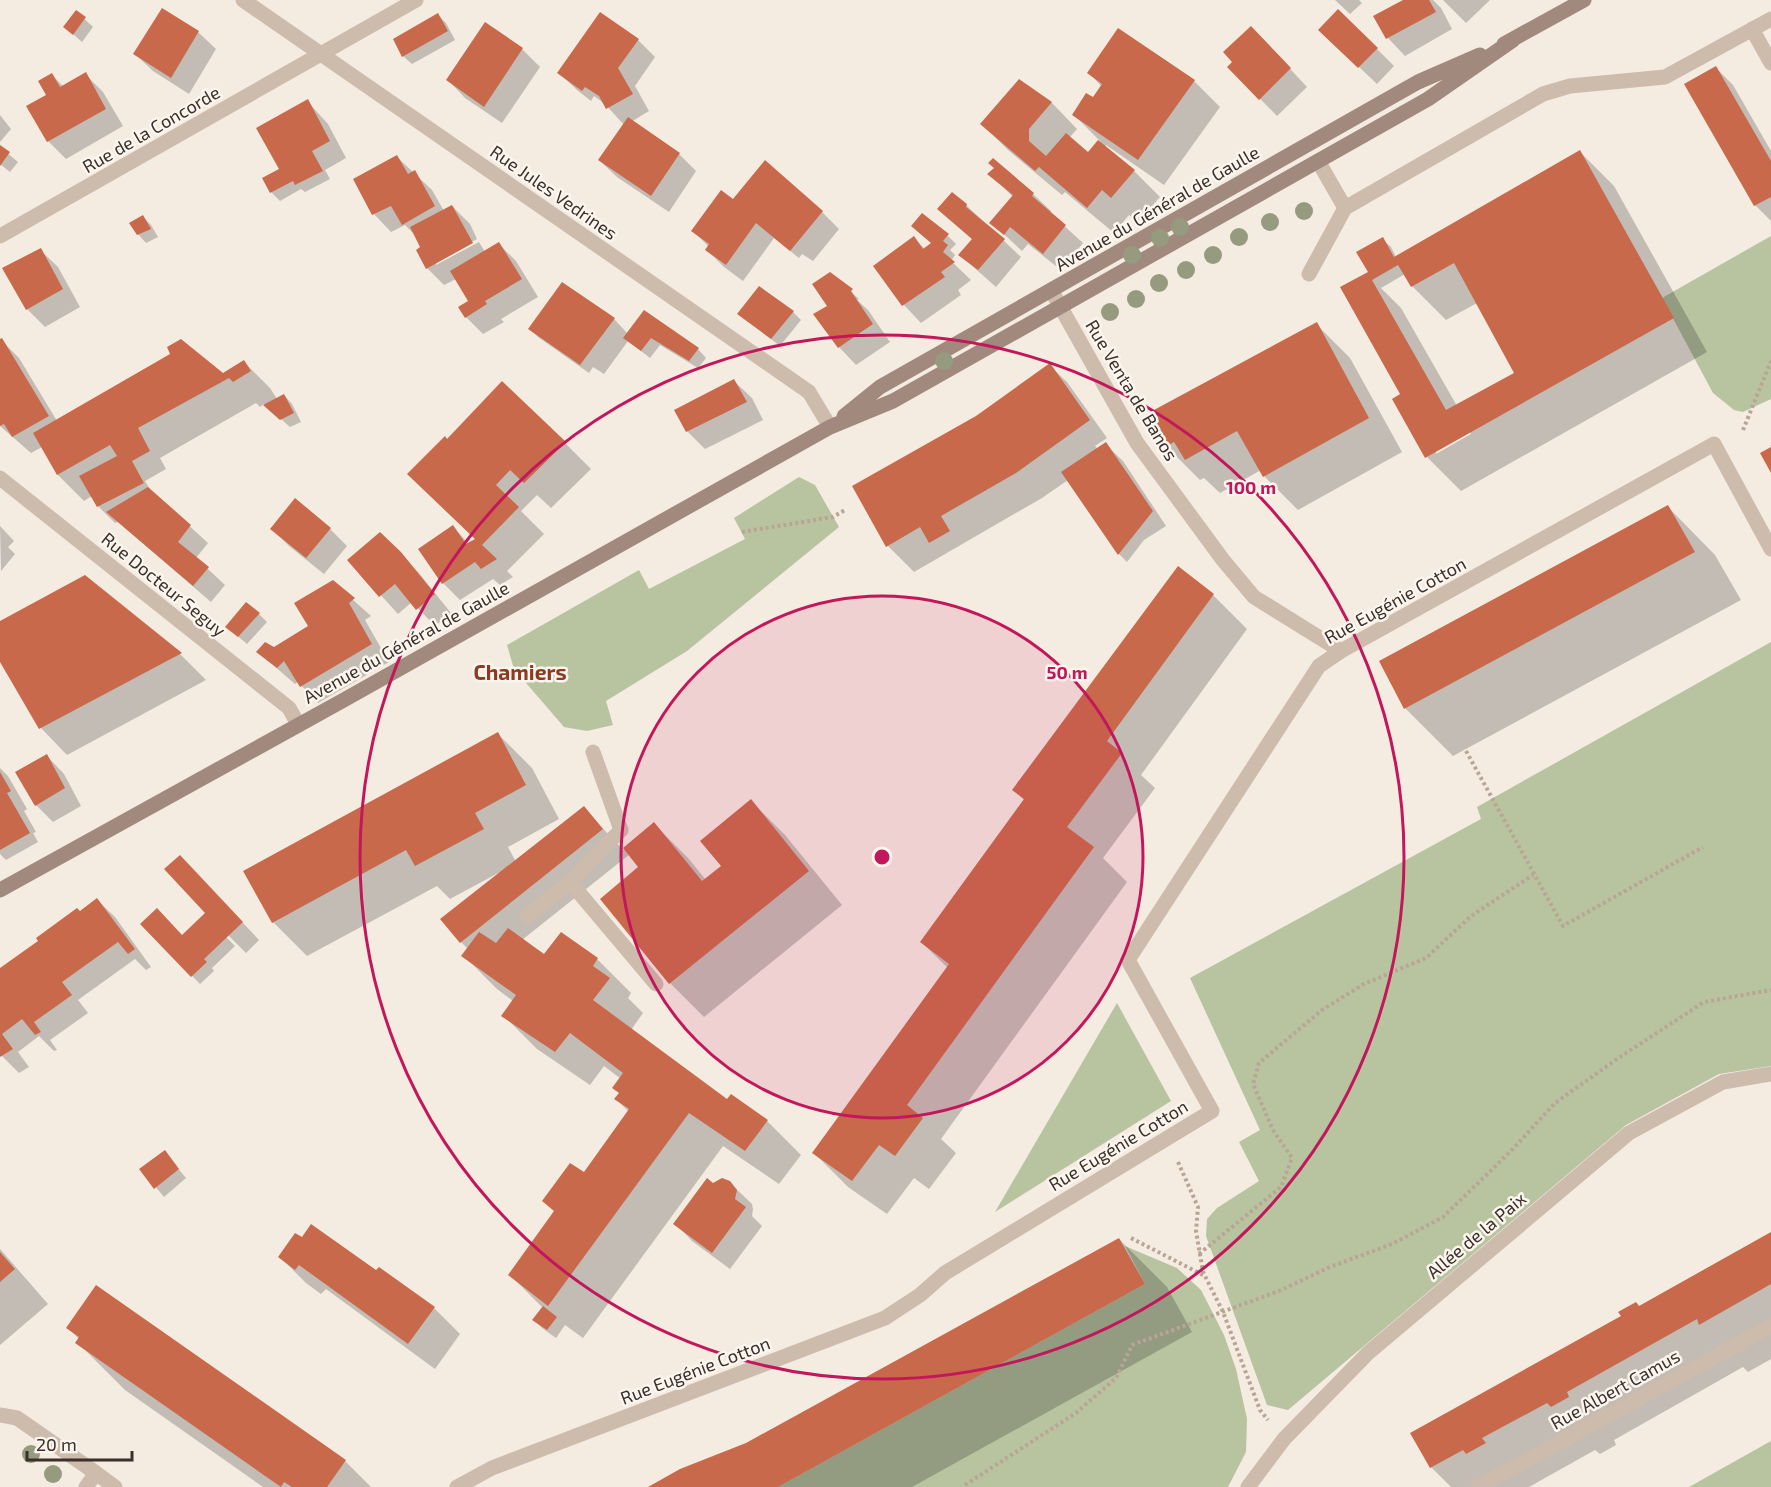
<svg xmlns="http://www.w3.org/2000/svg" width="1771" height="1487" font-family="'Exo 2',sans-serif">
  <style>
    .green { fill: #b8c4a0 }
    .shadow { fill: #0003; fill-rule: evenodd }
    .building { fill: #c8694b; fill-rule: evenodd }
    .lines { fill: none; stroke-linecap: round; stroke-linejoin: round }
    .path { stroke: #b9a596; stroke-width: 4; stroke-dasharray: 3 3; stroke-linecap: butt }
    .service { stroke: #cdbbac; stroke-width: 15 }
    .minor { stroke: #cdbbac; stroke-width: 15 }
    .secondary { stroke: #a18a7d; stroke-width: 15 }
    .tree { fill: #969b7f }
    .ring { fill: none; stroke: #c2185b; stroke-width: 3 }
    .labels { text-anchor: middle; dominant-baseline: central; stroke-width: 5; stroke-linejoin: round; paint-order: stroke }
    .street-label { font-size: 18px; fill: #3b302b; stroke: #fbf5ee }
    .quarter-label { font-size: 21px; font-weight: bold; fill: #8c3b22; stroke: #fbf5ee }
    .centre { fill: #c2185b; stroke: #fbf5ee; stroke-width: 3 }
    .ring-label { font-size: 18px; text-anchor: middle; font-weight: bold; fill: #c2185b; stroke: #fbf5ee; stroke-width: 5; stroke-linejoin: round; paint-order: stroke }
  </style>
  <rect width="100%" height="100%" fill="#f4ebe1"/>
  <path class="green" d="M1771,236V399L1743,412L1734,410L1713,393L1662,298Z
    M799,477L815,485L839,527L687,651L606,701L613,725L587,731L564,727L514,669L507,645L639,570L649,589L745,539L734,518Z
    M1771,642V1066L1719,1074L1626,1125L1288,1410L1267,1405L1206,1236L1207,1219L1217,1208L1259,1181L1239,1142L1260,1130L1190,978L1481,819L1477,807Z
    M1117,1003L1171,1101L995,1212Z
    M1125,1246L1177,1268L1201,1290L1224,1335L1236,1369L1247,1419L1246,1452L1228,1487H778L1145,1284Z
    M1771,1441V1487H1689Z"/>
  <path class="shadow" d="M1335,0H1359L1362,3L1350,14Z
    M1406,0H1433L1441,8L1452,29L1405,56L1388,38L1375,17Z
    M1443,0H1490L1466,23Z
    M1339,11L1394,66L1377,84L1338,47Z
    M77,12L93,27L82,42L65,27Z
    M438,15L446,23L455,40L412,64L403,56Z
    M485,24L522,49L540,67L502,123L465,98L448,80Z
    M198,32L216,49L189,94L153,71L135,54Z
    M638,40L655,57L635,86L649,111L631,122L679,154L696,171L669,212L617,177L599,160L624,125L605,104L594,96L591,101L577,90L559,73Z
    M1268,45L1307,87L1277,116L1229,67Z
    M1716,68L1733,85L1771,151V221L1755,205L1686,84Z
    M1089,73L1194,81L1220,107L1164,185L1106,145L1105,147L1134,171L1160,197L1138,222L1129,215L1114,233L1065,192L1062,195L1008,150L982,124L1019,81L1052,103L1077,129L1069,138L1088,154L1100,141L1074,115L1094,99L1102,87Z
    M85,74L103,92L123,126L66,159L48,141V95L52,75L63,86Z
    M307,101L328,124L346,158L325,170L330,179L305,192L301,189L280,201L272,193L264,179L281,170Z
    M0,115L11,129L0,142Z
    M0,147L18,162L10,172L0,164Z
    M1580,152L1614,186L1707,352L1461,491L1427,457L1402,395L1342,287L1372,278L1382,239L1391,247L1396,257ZM1405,274L1412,286L1446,320L1477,303L1516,373L1457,406L1401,308L1381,288ZM1469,431L1471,434L1436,454V450Z
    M397,157L432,190L444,211L452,206L470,224L477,239L436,262V265L479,242L485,252L499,244L516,261L538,297L501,319L504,322L483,334L466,317L470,301L456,279L444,285L427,268L422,248L417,237L405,225L391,232L374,214L355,179Z
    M993,160L1033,194L1051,211L1050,213L1083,243L1061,270L1028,244L1022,251L991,222L1013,197L990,174L996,169Z
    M733,201L822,212L839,229L813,261L802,254L799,258L774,238L743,281L724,267L707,250L709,247L693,231Z
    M966,205L1021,257L996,287L960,255L973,240L939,209Z
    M143,217L151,225L158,237L146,243L138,234Z
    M948,236L956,244L950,250L955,255L951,261L971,280L958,290L961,295L921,323L904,305L875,267L914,238L925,249Z
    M40,250L58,267L80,307L45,327L27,309Z
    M830,274L859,299L857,300L868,310L890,342L856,365L839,347L829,306Z
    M760,288L793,312L801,320L780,346L739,314Z
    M645,312L698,349L706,358L698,368L660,345L650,358L628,341L604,374L593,367L589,373L538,337L530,329L614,319L628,334Z
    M1316,324L1350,358L1402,452L1298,510L1264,476L1261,470L1220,493L1204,478L1200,480L1166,446Z
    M1,340L19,358L57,421L223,375L244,362L270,388L277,399L284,395L292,404L301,422L290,427L264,404L260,407L256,403L160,458L166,469L145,481L151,491L208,543L196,558L225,585L211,602L118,522L115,523L98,506L92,496L84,501L58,475L42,447L31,453L0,426Z
    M1049,365L1067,382L1107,438L1095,446L1098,449L1105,444L1123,461L1166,526L1144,540L1127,562L1119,554L1068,480L1042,498L914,572L888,546L858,495L977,417Z
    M734,381L752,398L763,420L705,449L687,431L676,410Z
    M447,441L565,443L591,469L551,508L537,495L521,511L544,534L507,571L513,577L500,585L493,579L460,600L443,583L453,527L469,544L477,540Z
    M1668,507L1715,555L1741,600L1453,756L1406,709L1381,662Z
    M0,526L14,541L8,547L15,554L1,571Z
    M272,529H330L347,546L324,574L289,546Z
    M380,534L418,572L451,613L435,626L412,602L398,614L349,560Z
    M1178,568L1213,595L1247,629L1141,775L1155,788L1103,858L1127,882L941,1139L956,1153L929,1189L914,1178L887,1214L848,1187L814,1153L948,968L921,942L1025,801L1014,790Z
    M85,576L181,655L206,680L67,755L41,728L0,659V623Z
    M333,582L371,616L365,620L389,662L318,703L298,682L295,684L258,652L274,648L310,627Z
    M259,614L267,622L247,644L227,627Z
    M498,734L532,768L559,819L508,847L516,862L584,808L623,850L654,824L688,858L706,880L723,866L751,801L785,835L842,905L704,1017L670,983L602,899L641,867L630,854L522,940L544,956L597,959L631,993L628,998L643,1013L631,1030L727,1102L767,1121L801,1155L779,1184L723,1146L583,1338L565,1325L556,1338L542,1328L534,1320L543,1308L510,1275L629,1112L616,1099L620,1094L621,1079L604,1066L590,1085L537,1049L503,1015L513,1001L497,989L463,955L468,949L461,942L500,872L450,899L437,886L307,956L273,922Z
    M47,756L64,774L81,806L53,822L36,805Z
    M0,768L8,776L27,809L24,811L36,832L33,833L38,842L6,860L0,854Z
    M197,874L259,940L246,953L224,931L222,933L235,946L212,968L214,971L200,984L142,924L182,937L218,925Z
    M97,900L115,917L151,967L146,970L135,959L78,1000L88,1013L50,1040L57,1050L54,1051L39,1036L18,1052L29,1067L19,1073L0,1054V970Z
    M164,1152L186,1178L164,1197L141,1169Z
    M729,1182L752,1204L753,1209L752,1216L762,1226L730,1269L692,1241L675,1223L713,1185Z
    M1771,1234V1359L1748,1372L1743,1367L1614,1440L1616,1445L1600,1454L1595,1450L1529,1487H1451L1431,1467L1639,1307Z
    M1119,1239L1167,1287L1192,1332L912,1487H651L747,1444Z
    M0,1249L48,1304L0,1345Z
    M280,1257L377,1272L434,1308L460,1334L435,1369L326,1289L321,1294L306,1283Z
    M68,1328L345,1461L371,1487H263L125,1390L77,1342L79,1339Z"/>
  <path class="building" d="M1403,0H1429L1436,12L1386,39L1373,16Z
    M162,8L199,31L171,78L133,54Z
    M1338,9L1378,48L1358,68L1318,30Z
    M76,10L86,17L73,35L63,27Z
    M600,12L639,39L618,68L633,94L606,109L599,96L585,87L582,91L557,73Z
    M438,13L448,31L402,57L393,39Z
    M485,22L523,48L484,107L446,80Z
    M1251,26L1291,68L1259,100L1227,67L1232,62L1223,52Z
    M1118,28L1195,80L1138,160L1072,115L1086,93L1093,97L1102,84L1087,73Z
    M1716,66L1771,161V197L1754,206L1684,84Z
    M86,72L106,109L47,142L26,106L46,95L38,81L52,73L60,87Z
    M1019,79L1052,102L1029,129V141L1046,156L1066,133L1088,152L1098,140L1135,170L1111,198L1102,190L1087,208L1039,167L1035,171L980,124Z
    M308,99L330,141L312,151L323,171L295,185L293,181L270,193L262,178L279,169L256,128Z
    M628,117L680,153L651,196L598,160Z
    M0,145L10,152L0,166Z
    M1580,150L1674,318L1425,458L1392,399L1400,394L1340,287L1368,272L1356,252L1383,237L1394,257ZM1454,263L1514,373L1446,410L1372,280L1398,265L1411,287Z
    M397,155L408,174L415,170L435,206L402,225L391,206L372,215L353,179Z
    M993,158L1034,193L1032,196L1066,225L1043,254L1010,227L1004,235L989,223L1013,195L987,174L994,168L988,163Z
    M765,160L823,211L790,251L756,223L726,265L705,250L709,244L691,231L721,190L733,199Z
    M952,192L967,204L966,207L1005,239L978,270L958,255L972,239L937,209Z
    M452,205L473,243L426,269L416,250L420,247L410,227Z
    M922,213L949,234L943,241L948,245L943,252L955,262L941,272L945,277L902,306L873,266L914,236L923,249L931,243L911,226Z
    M143,215L151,229L137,235L129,223Z
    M499,242L522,279L485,301L487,304L465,318L458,307L468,301L450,271Z
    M41,248L63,289L26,310L2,268Z
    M830,272L853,289L851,291L873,324L838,348L813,314L827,306L812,284Z
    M562,282L615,318L580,365L528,329Z
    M759,286L794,311L771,339L737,314Z
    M644,310L699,348L689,361L651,338L641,351L623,338Z
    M1317,322L1369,418L1263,477L1237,431L1185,460L1174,442L1165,447L1153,425L1159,422L1154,410Z
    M2,338L49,416L12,437L4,424L0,426V339Z
    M181,339L223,373L244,360L251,371L233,382L229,378L138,428L150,451L132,461L144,483L97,507L79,476L117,456L110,445L57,475L33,433L170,354L167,347Z
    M1050,363L1090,420L1016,473L941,516L950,531L929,543L920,527L886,547L852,486L976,416Z
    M734,379L747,402L686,432L674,410Z
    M502,381L566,442L524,483L510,470L496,485L519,507L482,545L497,559L481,569L475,562L442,584L418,549L453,525L466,544L475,539L407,474L445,436L447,439Z
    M284,394L294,413L280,420L263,405Z
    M1106,442L1153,511L1118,555L1061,472Z
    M1771,447V473L1760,453Z
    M148,487L191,525L178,542L209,567L193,586L106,512Z
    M295,498L331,528L306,558L270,529Z
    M1668,505L1695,552L1404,709L1379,661Z
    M380,532L401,552L435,594L416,610L395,584L379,597L347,560Z
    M1178,566L1214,594L1107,741L1122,753L1067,827L1094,847L907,1105L923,1118L895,1156L879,1145L852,1181L812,1153L949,964L920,942L1024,799L1012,790Z
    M85,575L182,653L39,729L0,662V621Z
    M333,580L355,598L349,603L372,644L300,687L284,661L277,668L256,652L265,642L274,647L308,626L294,603Z
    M246,602L260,613L238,637L225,627Z
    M498,732L526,785L475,813L484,829L415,866L406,850L272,923L243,871Z
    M47,754L65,788L35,806L15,772Z
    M0,772L11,791L7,793L30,833L0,850Z
    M751,799L809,871L669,984L600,899L638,867L623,848L654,822L702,881L721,866L700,841Z
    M584,806L603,829L460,943L440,919Z
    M180,855L243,922L204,959L207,962L191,977L140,924L157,908L182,935L205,913L164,869Z
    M97,898L135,949L128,954L118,942L62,982L72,995L34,1022L41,1032L35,1035L22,1019L2,1034L13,1049L0,1057V968L38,941L36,938L77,908L80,911Z
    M508,928L544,954L561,932L598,958L593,966L610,978L593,1000L727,1099L731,1094L768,1120L745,1151L689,1113L548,1306L508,1275L554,1211L542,1201L570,1163L584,1172L629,1109L614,1099L619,1093L612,1088L623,1073L570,1033L555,1052L501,1016L516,995L461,956L479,932L496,943Z
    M165,1150L179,1169L154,1189L139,1169Z
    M707,1178L713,1183L722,1178L730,1181L737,1190L735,1199L746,1207L712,1253L673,1224Z
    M311,1224L376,1270L379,1267L435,1307L408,1344L299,1265L295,1270L278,1257L295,1233L302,1237Z
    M1771,1232V1284L1699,1325L1697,1319L1567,1392L1569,1397L1551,1407L1547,1403L1482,1438L1486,1443L1466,1454L1463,1450L1430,1468L1410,1433L1621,1316L1618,1312L1636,1302L1639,1306Z
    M1119,1238L1145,1284L778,1487H648L680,1469L746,1443Z
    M0,1252L15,1269L0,1282Z
    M96,1285L346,1460L327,1487H292L284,1482L281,1487L75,1343L79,1337L66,1328Z
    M543,1306L557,1317L547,1330L532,1320Z"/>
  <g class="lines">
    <path class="path" d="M1743,430L1771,361
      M742,532L833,517L845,510
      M1466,751L1563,926L1703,847
      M1178,1162L1198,1207L1196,1231L1203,1272L1223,1312L1260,1410L1268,1420
      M1131,1238L1203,1275
      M1199,1254L1281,1187L1292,1158L1273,1130L1253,1084L1259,1063L1322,1010L1364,984L1426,958L1471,916L1533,875
      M965,1485L1076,1413L1116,1378L1132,1345L1279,1291L1330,1267L1392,1244L1443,1217L1512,1150L1555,1103L1620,1057L1704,1002L1771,990"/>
    <path class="service" d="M1318,161L1345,208L1543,94L1570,86L1665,77L1771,19
      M1309,274L1345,208
      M570,882L656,984
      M527,916L570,882L621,830L593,752
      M0,1415L17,1418L96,1473L86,1487
      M96,1473L115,1487"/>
    <path class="minor" d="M243,0L809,392L830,427
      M1752,29L1771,63
      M0,236L416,0
      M1051,290L1137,443L1223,560L1254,597L1341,651
      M0,478L289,708L298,724
      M457,1487L492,1468L885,1318L920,1295L945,1273L1212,1111L1128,960L1319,666L1341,651L1714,444L1771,549
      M1248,1487L1284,1439L1368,1353L1629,1133L1723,1082L1771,1074
      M1478,1487L1771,1326"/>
    <path class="secondary" d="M1504,44L1584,0
      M844,416L880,387L1418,82L1480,55
      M0,890L342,701L830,427L893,401L1428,99L1513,40"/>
  </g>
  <g class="tree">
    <circle cx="1304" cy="211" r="9"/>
    <circle cx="1270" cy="222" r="9"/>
    <circle cx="1180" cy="227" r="9"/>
    <circle cx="1239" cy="237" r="9"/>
    <circle cx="1160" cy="238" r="9"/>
    <circle cx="1132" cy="255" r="9"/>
    <circle cx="1213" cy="255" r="9"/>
    <circle cx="1186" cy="270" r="9"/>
    <circle cx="1159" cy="283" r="9"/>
    <circle cx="1136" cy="299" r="9"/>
    <circle cx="1110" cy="312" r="9"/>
    <circle cx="944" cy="361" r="9"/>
    <circle cx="31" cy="1454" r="9"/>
    <circle cx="53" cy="1474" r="9"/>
  </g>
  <circle cx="882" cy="857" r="261" fill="#c2185b" fill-opacity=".12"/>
  <g class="ring">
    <circle cx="882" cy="857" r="261"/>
    <circle cx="882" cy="857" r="522"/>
  </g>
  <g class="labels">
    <g class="street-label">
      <text transform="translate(151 129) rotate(-30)">Rue de la Concorde</text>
      <text transform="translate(554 192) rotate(35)">Rue Jules Vedrines</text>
      <text transform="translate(1157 208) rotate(-30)">Avenue du Général de Gaulle</text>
      <text transform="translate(1132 390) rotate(59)">Rue Venta de Banos</text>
      <text transform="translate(164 584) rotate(39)">Rue Docteur Seguy</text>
      <text transform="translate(1395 600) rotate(-29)">Rue Eugénie Cotton</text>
      <text transform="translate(406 642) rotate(-29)">Avenue du Général de Gaulle</text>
      <text transform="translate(1118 1145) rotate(-31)">Rue Eugénie Cotton</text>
      <text transform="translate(1476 1235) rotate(-40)">Allée de la Paix</text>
      <text transform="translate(695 1370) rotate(-21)">Rue Eugénie Cotton</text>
      <text transform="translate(1615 1389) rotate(-29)">Rue Albert Camus</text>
    </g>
    <g class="quarter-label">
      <text x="520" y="671">Chamiers</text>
    </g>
  </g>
  <circle cx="882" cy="857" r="9" class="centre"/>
  <g class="ring-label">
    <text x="1251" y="494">100 m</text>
    <text x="1067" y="679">50 m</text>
  </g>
  <path d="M27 1451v9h105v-9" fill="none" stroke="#3b302b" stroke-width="3"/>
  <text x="36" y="1451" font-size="18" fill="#3b302b" stroke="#fbf5ee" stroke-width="4.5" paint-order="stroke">20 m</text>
</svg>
